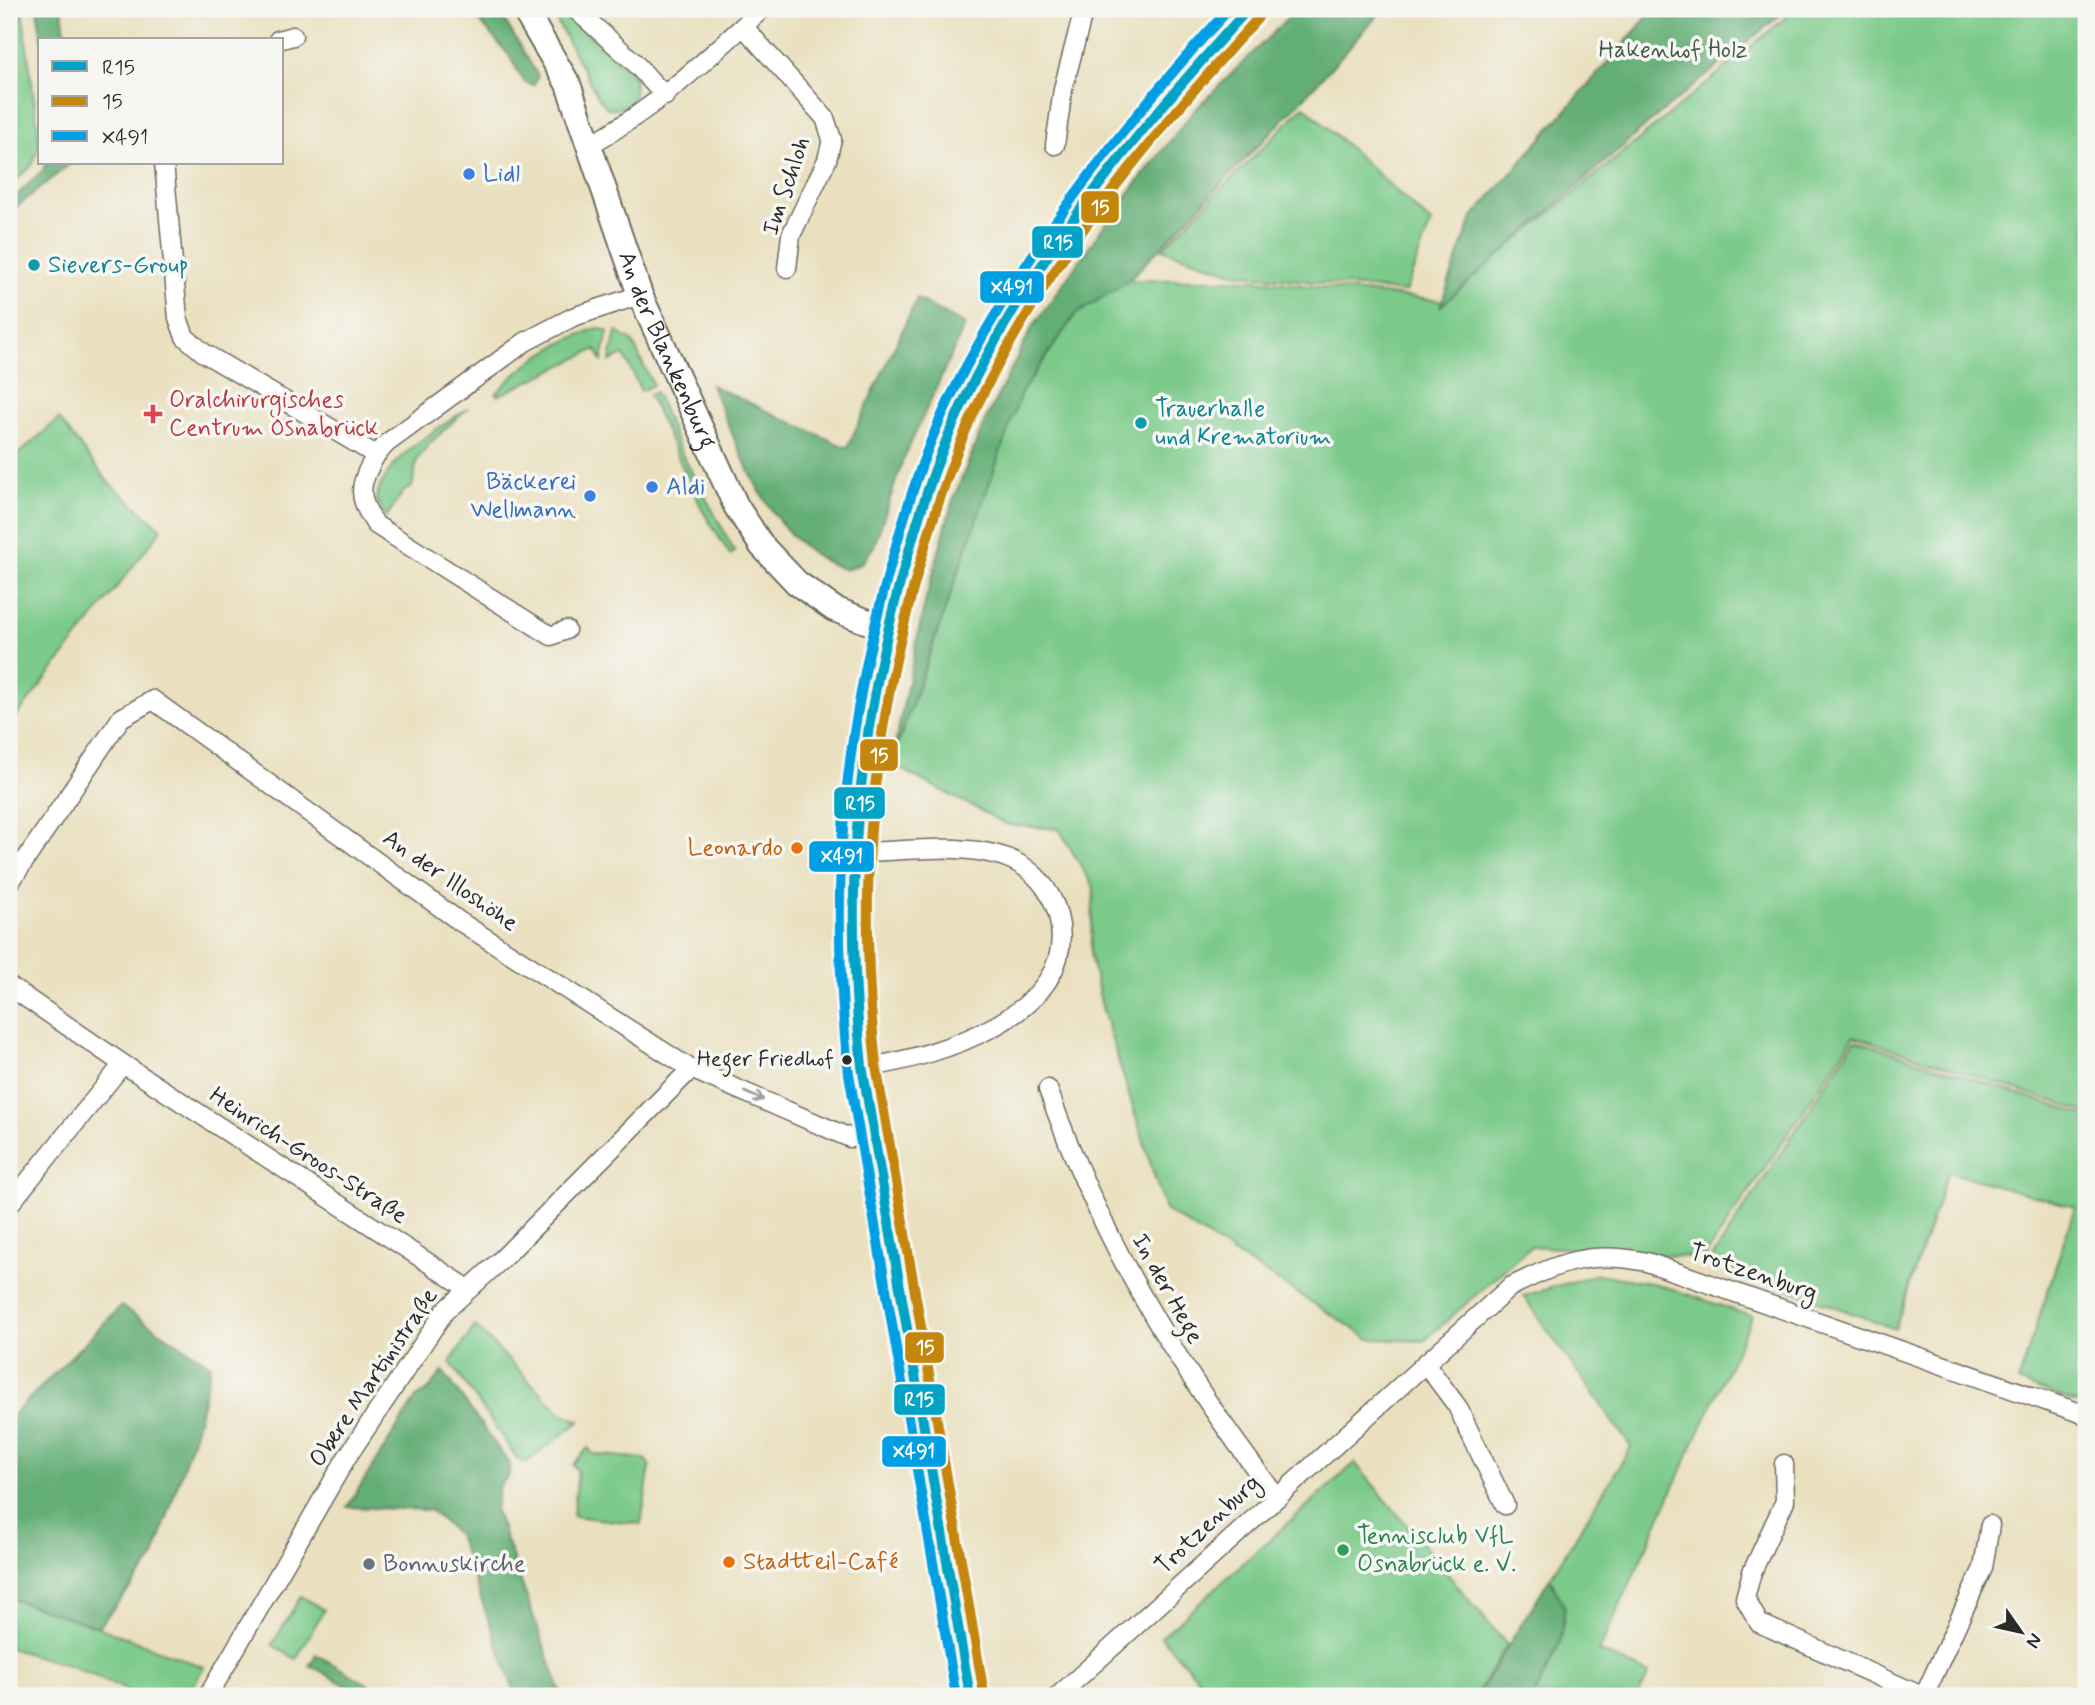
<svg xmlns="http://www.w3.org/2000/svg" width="2095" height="1705" font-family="Mynerve,sans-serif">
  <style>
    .green { fill: #7bca8a; stroke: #537a5a; stroke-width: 2 }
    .forest { fill: #64ae76; stroke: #486c50; stroke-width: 2 }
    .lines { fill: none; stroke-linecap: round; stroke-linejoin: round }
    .street-casing { stroke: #6e6a5f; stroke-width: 21 }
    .secondary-casing { stroke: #6e6a5f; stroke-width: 28 }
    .street { stroke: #fff; stroke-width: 18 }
    .secondary { stroke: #fff; stroke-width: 24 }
    .bus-1-casing { stroke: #f6f6f2; stroke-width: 16 }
    .bus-2-casing { stroke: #f6f6f2; stroke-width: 16 }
    .bus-3-casing { stroke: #f6f6f2; stroke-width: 16 }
    .bus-1 { stroke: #02a3c6; stroke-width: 10 }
    .bus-2 { stroke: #c4860b; stroke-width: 10 }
    .bus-3 { stroke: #009ee3; stroke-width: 10 }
    .oneway { stroke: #a0a0a0 }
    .shop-dot { fill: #3f7fe0; stroke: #f6f6f2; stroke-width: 2.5 }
    .culture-dot { fill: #0f9aa8; stroke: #f6f6f2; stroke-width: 2.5 }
    .health-dot { fill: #e0444e; stroke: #f6f6f2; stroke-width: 2.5 }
    .food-dot { fill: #e8710a; stroke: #f6f6f2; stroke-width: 2.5 }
    .bus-dot { fill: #2b2b2b; stroke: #f6f6f2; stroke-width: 2.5 }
    .leisure-dot { fill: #2e9e5b; stroke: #f6f6f2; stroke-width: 2.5 }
    .worship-dot { fill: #6b7280; stroke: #f6f6f2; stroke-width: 2.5 }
    .labels { text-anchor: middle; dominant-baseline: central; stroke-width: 7; stroke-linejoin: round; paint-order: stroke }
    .bus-label { font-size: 22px; fill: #2b2b2b; stroke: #f6f6f2; text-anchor: end }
    .park-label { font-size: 24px; fill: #435b48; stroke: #f6f6f2 }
    .shop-label { font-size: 24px; fill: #366cbe; stroke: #f6f6f2; text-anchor: start }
    .street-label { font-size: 24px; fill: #2b2b2b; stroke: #f6f6f2 }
    .culture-label { font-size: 24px; fill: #0d838f; stroke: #f6f6f2; text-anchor: start }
    .health-label { font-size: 24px; fill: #be3a42; stroke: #f6f6f2; text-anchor: start }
    .food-label { font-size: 24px; fill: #c56008; stroke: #f6f6f2; text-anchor: end }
    .leisure-label { font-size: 24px; fill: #27864d; stroke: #f6f6f2; text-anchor: start }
    .worship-label { font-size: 24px; fill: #5b616d; stroke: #f6f6f2; text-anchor: start }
    .line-badge { stroke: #f6f6f2; stroke-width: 2.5 }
    .badge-label { font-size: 19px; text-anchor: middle; font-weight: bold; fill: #fff }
  </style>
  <rect width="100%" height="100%" fill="#f6f6f2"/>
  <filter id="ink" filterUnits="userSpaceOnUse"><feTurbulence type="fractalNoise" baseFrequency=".0143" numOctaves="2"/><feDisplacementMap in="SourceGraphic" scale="14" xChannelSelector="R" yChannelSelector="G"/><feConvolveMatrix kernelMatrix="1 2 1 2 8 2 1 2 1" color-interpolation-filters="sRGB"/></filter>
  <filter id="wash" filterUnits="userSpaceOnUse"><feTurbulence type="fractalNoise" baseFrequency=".00686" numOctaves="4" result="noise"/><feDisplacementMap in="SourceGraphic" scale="28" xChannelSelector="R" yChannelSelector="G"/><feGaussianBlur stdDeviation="1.57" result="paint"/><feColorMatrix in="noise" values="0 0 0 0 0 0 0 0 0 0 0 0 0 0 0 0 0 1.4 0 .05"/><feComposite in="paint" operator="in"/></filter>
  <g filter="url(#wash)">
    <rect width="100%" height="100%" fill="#eae0bf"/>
    <path class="green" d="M9,9H22L40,144L32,165L9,187Z
      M1796,9H2086V1112L1854,1036L1704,1258L1531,1246L1424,1341L1370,1339L1165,1210L1103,1011L1090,954L1094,888L1059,829L1008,825L891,764L1021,393L1075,315L1129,280H1255L1444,301Z
      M562,11L634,76C637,98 630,111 607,108L598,97L554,16Z
      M1304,106L1431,223L1405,292L1233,273L1162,249Z
      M598,328L608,331L602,361L596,349L498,396L496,394C524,362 558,341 598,328Z
      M616,331L632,341L653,385L641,391L624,355L610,361Z
      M655,392L683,456L735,552L730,555L704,513L649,395Z
      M468,408L431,442L417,460L412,487L404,491L386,517L376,499C387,455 433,433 468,408Z
      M59,419L109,483L162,529L9,726V462Z
      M1855,1040L2086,1116V1406L2018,1382L2075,1207L1948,1172L1895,1329L1710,1261Z
      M1598,1274L1657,1284L1752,1316L1599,1651L1649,1674L1638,1696H1477L1631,1447L1523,1296Z
      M475,1326L561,1413L580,1421L526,1463L519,1461L450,1362Z
      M588,1448L593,1454L645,1459L650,1466L641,1524L573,1516L578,1472L573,1464Z
      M1355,1463L1507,1645L1475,1696H1214L1161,1637Z
      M301,1596L324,1610L296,1659L272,1645Z
      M9,1598L98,1627L204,1667L187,1696H140L74,1667L9,1648Z"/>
    <path class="forest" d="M37,9H62L66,40H42Z
      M469,9H498L538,76L534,85L525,83L508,54Z
      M1297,9H1383L1303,99L1129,280L1075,315L1021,393L891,764L924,606L953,500L985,421L1032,328L1110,217L1193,112Z
      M1654,9H1788L1657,116L1440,307L1472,218Z
      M46,163H71L9,213V203L43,170Z
      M917,299L965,325L903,460L874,546L862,563L846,570C769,546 742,452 711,385L847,448Z
      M121,1306L211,1365L197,1425L153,1560L98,1627L9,1598V1419Z
      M443,1371L510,1465L509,1475L500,1485L495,1509L562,1696H516L458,1535L430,1510L347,1507L416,1398L429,1389Z
      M1550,1578L1565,1608L1560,1642L1534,1696H1477Z
      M316,1654L369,1685L363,1695L310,1665Z"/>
  </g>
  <g filter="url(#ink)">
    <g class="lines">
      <g class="street-casing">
        <path id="street" d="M575,9L633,61L665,96
          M743,26L825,118L832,139L827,160L791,235L787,268
          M278,40L293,36
          M591,144C655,109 708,58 762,9
          M1055,145L1063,89L1084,9
          M164,163L178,318L185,337L204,353L376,455L387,443L525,342L573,317L640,295
          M376,455C359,484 356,497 376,525L551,636L566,630
          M853,853C899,851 964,842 1007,858C1033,868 1051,889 1058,915C1083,1015 935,1057 863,1068
          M9,884L121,718L153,700L459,921L691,1069L850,1138L873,1136
          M9,986L123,1064L467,1288
          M1048,1089C1102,1242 1177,1367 1276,1496
          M9,1205L123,1064
          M1425,1363L1457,1406L1505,1505
          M1784,1464L1785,1501L1752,1572L1745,1598L1759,1623L1922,1696
          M208,1696L347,1457L445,1311L501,1260L691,1069
          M1058,1696L1510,1287C1561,1262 1590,1250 1647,1262L2086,1415
          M1924,1696L1983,1568L1990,1525"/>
      </g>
      <g class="secondary-casing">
        <g id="secondary">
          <path id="s1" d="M524,9L568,84L640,295L736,506L762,546L797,583L834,609L887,629"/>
          <path d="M970,1696C946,1559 921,1422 898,1285C877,1169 855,1052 852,934C848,812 870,693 902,576C918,518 936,460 962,405C1034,258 1137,128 1248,9"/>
        </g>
      </g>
      <use href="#street" class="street"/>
      <use href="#secondary" class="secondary"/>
      <g class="bus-1-casing">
        <path id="bus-1" d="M970,1696L862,1066C844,897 855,755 898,590C915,528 933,466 961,407C1031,258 1138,130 1248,9"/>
      </g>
      <g class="bus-2-casing">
        <path id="bus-2" d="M984,1694L876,1065C858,897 869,756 912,593C928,532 947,470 974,412C1044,265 1149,138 1258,18"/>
      </g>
      <g class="bus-3-casing">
        <path id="bus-3" d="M956,1696L848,1068C830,897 841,753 885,586C902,522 921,457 950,398C1021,254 1121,127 1229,9"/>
      </g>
      <use href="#bus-1" class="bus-1"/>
      <use href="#bus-2" class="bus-2"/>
      <use href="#bus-3" class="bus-3"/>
    </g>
    <defs><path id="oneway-shaft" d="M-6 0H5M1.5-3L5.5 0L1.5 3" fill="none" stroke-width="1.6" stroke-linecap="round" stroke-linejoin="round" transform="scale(1.75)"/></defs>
    <use class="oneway" href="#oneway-shaft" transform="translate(754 1096) rotate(23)"/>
  </g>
  <g class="shop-dot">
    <circle cx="469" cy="174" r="7"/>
    <circle cx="652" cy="487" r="7"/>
    <circle cx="590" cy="496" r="7"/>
  </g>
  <g class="culture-dot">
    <circle cx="34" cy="265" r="7"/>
    <circle cx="1141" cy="423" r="7"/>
  </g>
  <path class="health-dot" d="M149.5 403.5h7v7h7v7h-7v7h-7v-7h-7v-7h7z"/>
  <g class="food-dot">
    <circle cx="797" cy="848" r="7"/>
    <circle cx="729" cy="1562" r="7"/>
  </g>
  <circle class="bus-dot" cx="847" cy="1060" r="6"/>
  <circle class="leisure-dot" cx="1343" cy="1550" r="7"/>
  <circle class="worship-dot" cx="369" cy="1564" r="7"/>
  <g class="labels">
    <g class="bus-label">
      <text x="834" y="1060">Heger Friedhof</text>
    </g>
    <g class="park-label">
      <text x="1673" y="50">Hakenhof Holz</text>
    </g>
    <g class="shop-label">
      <text x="483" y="174">Lidl</text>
      <text x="576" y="482" text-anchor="end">Bäckerei<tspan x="576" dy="28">Wellmann</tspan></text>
      <text x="666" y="487">Aldi</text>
    </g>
    <g class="street-label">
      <text transform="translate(787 186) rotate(-71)">Im Schloh</text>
      <text stroke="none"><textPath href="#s1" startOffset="371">An der Blankenburg</textPath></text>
      <text transform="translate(450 881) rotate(35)">An der Illoshöhe</text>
      <text transform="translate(308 1156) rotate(33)">Heinrich-Groos-Straße</text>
      <text transform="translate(1753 1273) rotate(19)">Trotzenburg</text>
      <text transform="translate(1167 1289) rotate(61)">In der Hege</text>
      <text transform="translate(374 1378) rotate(-56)">Obere Martinistraße</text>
      <text transform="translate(1208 1525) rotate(-43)">Trotzenburg</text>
    </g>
    <g class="culture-label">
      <text x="48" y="265">Sievers-Group</text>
      <text x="1155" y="409">Trauerhalle<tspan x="1155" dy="28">und Krematorium</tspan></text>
    </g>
    <g class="health-label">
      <text x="169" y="400">Oralchirurgisches<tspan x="169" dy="28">Centrum Osnabrück</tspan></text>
    </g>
    <g class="food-label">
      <text x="783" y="848">Leonardo</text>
      <text x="743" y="1562" text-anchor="start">Stadtteil-Café</text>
    </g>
    <g class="leisure-label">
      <text x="1357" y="1536">Tennisclub VfL<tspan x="1357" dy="28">Osnabrück e. V.</tspan></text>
    </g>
    <g class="worship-label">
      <text x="383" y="1564">Bonnuskirche</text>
    </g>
  </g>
  <g class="line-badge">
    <rect x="1080" y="190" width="40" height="34" rx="7" fill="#c4860b"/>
    <rect x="1031" y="225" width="53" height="34" rx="7" fill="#02a3c6"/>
    <rect x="979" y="270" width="66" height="34" rx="7" fill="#009ee3"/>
    <rect x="859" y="738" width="40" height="34" rx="7" fill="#c4860b"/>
    <rect x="833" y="786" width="53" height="34" rx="7" fill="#02a3c6"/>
    <rect x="808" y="840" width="67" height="33" rx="7" fill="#009ee3"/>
    <rect x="904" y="1331" width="41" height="33" rx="7" fill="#c4860b"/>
    <rect x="893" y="1383" width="53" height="33" rx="7" fill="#02a3c6"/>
    <rect x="881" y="1435" width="66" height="33" rx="7" fill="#009ee3"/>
  </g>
  <g class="badge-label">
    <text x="1100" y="214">15</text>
    <text x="1058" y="249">R15</text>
    <text x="1012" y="294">X491</text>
    <text x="879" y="762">15</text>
    <text x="860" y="810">R15</text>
    <text x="842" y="863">X491</text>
    <text x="925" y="1354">15</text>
    <text x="919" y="1406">R15</text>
    <text x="914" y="1458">X491</text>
  </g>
  <rect width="2095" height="1705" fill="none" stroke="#f6f6f2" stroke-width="35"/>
  <rect x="38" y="38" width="245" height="126" fill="#f6f6f2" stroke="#a5a5a2" stroke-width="2"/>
  <rect x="52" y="61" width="35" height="10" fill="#02a3c6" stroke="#a5a5a2" stroke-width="2"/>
  <text x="102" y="74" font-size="21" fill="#2b2b2b">R15</text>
  <rect x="52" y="96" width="35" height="10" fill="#c4860b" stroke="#a5a5a2" stroke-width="2"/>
  <text x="102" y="108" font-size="21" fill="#2b2b2b">15</text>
  <rect x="52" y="131" width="35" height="10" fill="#009ee3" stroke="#a5a5a2" stroke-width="2"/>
  <text x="102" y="144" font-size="21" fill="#2b2b2b">X491</text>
  <g transform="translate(2021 1632) rotate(124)" stroke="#f6f6f2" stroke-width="5" paint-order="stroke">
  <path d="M0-5L12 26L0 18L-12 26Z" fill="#2b2b2b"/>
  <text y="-10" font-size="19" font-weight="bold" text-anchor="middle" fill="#2b2b2b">N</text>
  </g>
</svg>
